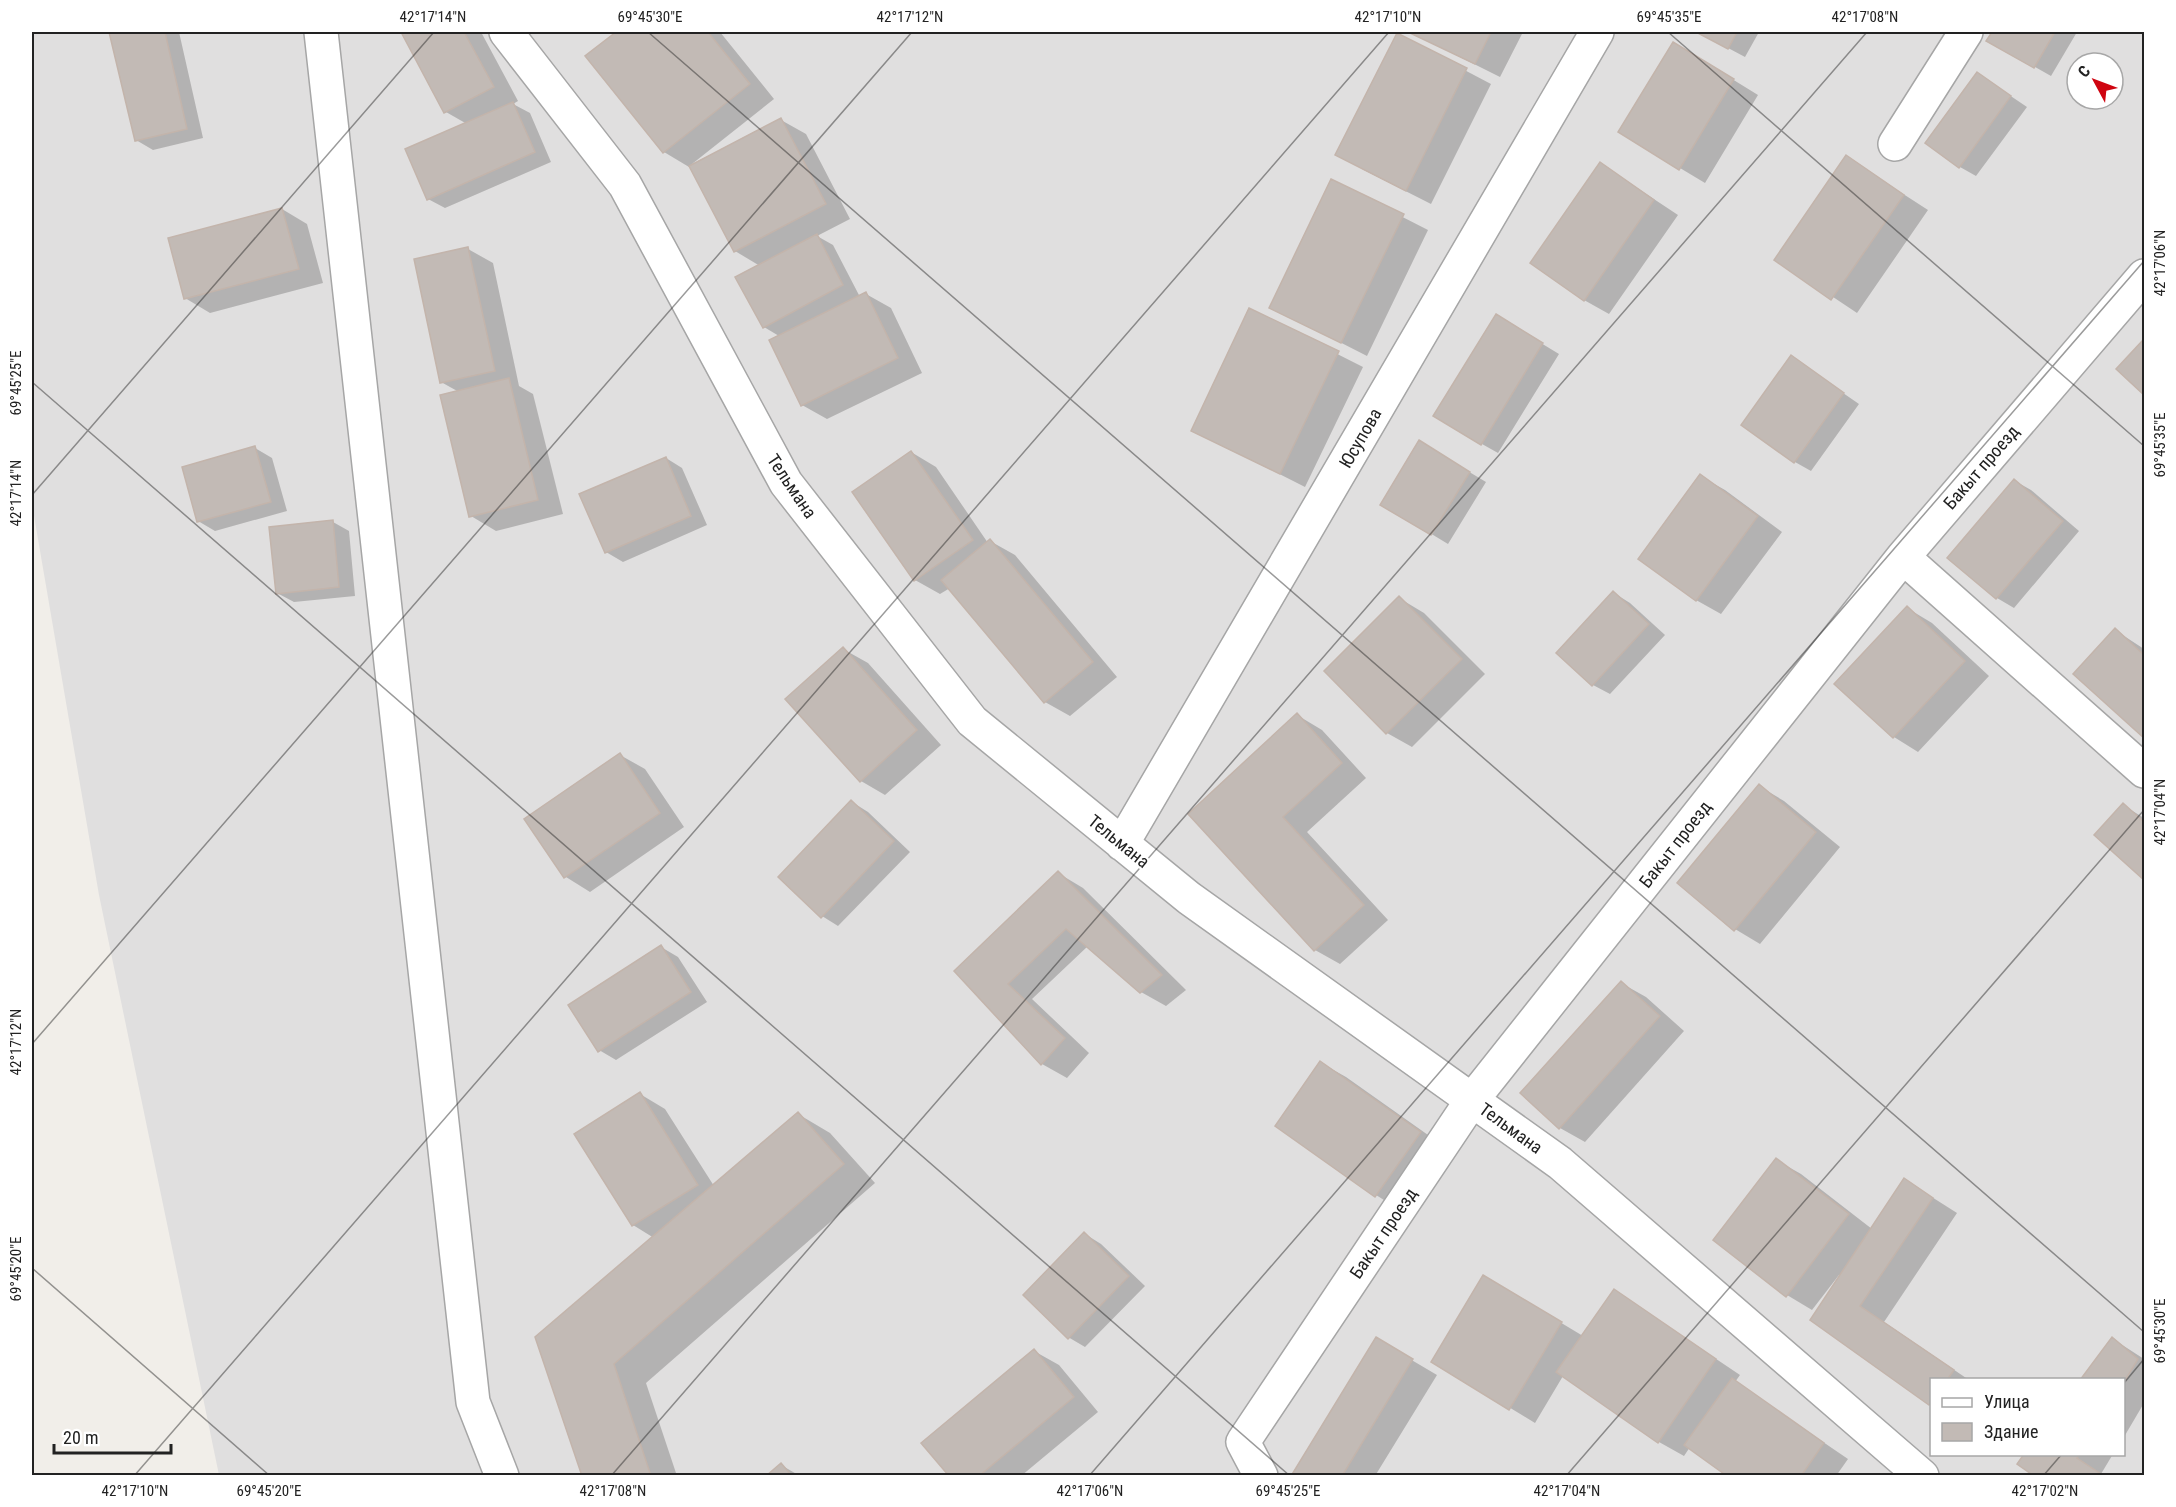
<svg xmlns="http://www.w3.org/2000/svg" width="2176" height="1507" font-family="'Roboto Condensed',sans-serif">
  <style>
    .residential { fill: #e0dfdf; fill-rule: evenodd }
    .shadow { fill: #0003 }
    .building { fill: #c2bab5; stroke: #c3b4ab; stroke-width: 1.5 }
    .lines { fill: none; stroke-linecap: round; stroke-linejoin: round }
    .minor-casing { stroke: #a6a6a6; stroke-width: 36 }
    .minor { stroke: #fff; stroke-width: 33 }
    .ticks { fill: none; stroke: #222; stroke-width: 1.5; stroke-opacity: 0.45 }
    .labels { text-anchor: middle; dominant-baseline: central; stroke-width: 4.5; stroke-linejoin: round; paint-order: stroke }
    .street-label { font-size: 18px; fill: #222; stroke: #fff }
    .neatline { fill: none; stroke: #222; stroke-width: 2 }
    .ticks-label { font-size: 15px; text-anchor: middle; fill: #222 }
  </style>
  <rect width="100%" height="100%" fill="#f1eee9"/>
  <path class="residential" d="M32,32H2144V1475H219L99,895L32,504ZM2077,63H2113V99H2077ZM1932,1380H2124V1454H1932Z"/>
  <path class="shadow" d="M117,32H179L203,138L153,150L136,140L111,33Z
    M403,32H481L518,101L513,104L530,113L551,162L445,208L428,199L467,124L446,112Z
    M613,32H720L774,99L692,164L781,120L806,134L850,219L817,236L833,245L860,297L866,294L891,308L922,373L827,419L802,405L779,336L764,327L760,266L735,251L691,165L689,167L664,152Z
    M1410,32H1523L1500,77Z
    M1698,32H1759L1745,57Z
    M1993,32H2077L2051,76L1988,40Z
    M1398,35L1491,84L1431,204L1362,169Z
    M1698,58L1758,95L1705,183L1620,132Z
    M1978,74L2027,107L1976,176L1960,167Z
    M1846,157L1928,210L1857,313L1776,259Z
    M1601,164L1678,215L1609,314L1584,300Z
    M1332,181L1428,230L1367,356L1271,307Z
    M282,209L307,224L323,283L210,313L185,298Z
    M468,249L493,263L519,386L533,394L563,514L496,531L471,516L459,392L441,382Z
    M1250,310L1363,367L1305,487L1192,430Z
    M1513,326L1559,354L1498,453L1482,444Z
    M2144,341V393L2118,369Z
    M1791,357L1859,404L1811,471L1795,462Z
    M255,448L272,458L287,511L215,531L198,521Z
    M911,452L936,467L988,543L990,541L1015,555L1117,677L1070,716L1045,702L950,588L940,594L915,580Z
    M1436,452L1486,482L1448,544L1382,504Z
    M666,458L682,468L707,525L623,562L606,552Z
    M1700,476L1725,490L1782,532L1721,614L1696,600Z
    M2015,481L2031,490L2079,531L2014,608L1997,598L1949,558Z
    M333,522L349,531L355,596L294,602L277,593Z
    M1614,593L1630,603L1665,635L1610,694L1593,685Z
    M1399,598L1424,613L1485,674L1412,747L1387,733Z
    M1907,608L1932,623L1989,676L1918,752L1894,737Z
    M2115,630L2144,649V736L2075,674Z
    M843,649L868,663L941,745L885,795L861,781Z
    M1297,715L1322,730L1366,778L1307,832L1388,920L1340,964L1315,950L1190,814Z
    M620,755L645,769L684,827L590,892L566,877L526,819Z
    M1759,786L1784,801L1840,847L1760,944L1735,929Z
    M852,802L868,812L910,852L838,926L822,916Z
    M2123,805L2144,818V878L2097,834Z
    M1058,873L1083,888L1186,990L1166,1006L1141,992L1088,946L1032,999L1089,1053L1067,1078L1042,1064L956,971Z
    M661,947L678,957L707,1002L616,1060L599,1050Z
    M1621,983L1646,997L1684,1031L1585,1142L1560,1128Z
    M1321,1063L1346,1077L1445,1147L1400,1210L1376,1195Z
    M640,1094L665,1109L714,1186L798,1114L830,1133L875,1183L646,1383L677,1476H583L537,1338L654,1238L633,1225Z
    M1776,1160L1801,1174L1872,1229L1905,1180L1957,1213L1884,1322L1969,1380H1932V1404L1812,1319L1841,1276L1839,1275L1812,1310L1787,1295Z
    M1085,1234L1101,1244L1145,1286L1085,1347L1068,1337Z
    M1508,1291L1583,1336L1615,1291L1740,1375L1735,1382L1848,1459L1836,1476H1730L1690,1447L1684,1456L1659,1442L1563,1376L1535,1423L1433,1361Z
    M1376,1339L1437,1375L1375,1476H1293Z
    M2113,1339L2144,1359V1403L2124,1437V1380Z
    M1034,1351L1059,1365L1098,1412L1021,1476H951Z
    M2026,1454H2113L2101,1474L2104,1476H2036Z
    M781,1465L800,1476H769Z"/>
  <path class="building" d="M109,32H165L187,129L135,141Z
    M401,32H464L494,87L444,113Z
    M616,32H708L750,84L663,153L585,56Z
    M1408,32H1491L1475,64Z
    M1696,32H1737L1728,49Z
    M1992,32H2055L2034,68L1986,41Z
    M1397,33L1467,68L1406,191L1335,155Z
    M1673,42L1734,79L1679,170L1618,132Z
    M1977,72L2011,96L1959,168L1925,143Z
    M513,102L535,152L427,200L405,149Z
    M781,118L826,204L734,252L689,166Z
    M1846,155L1904,195L1831,300L1774,260Z
    M1600,162L1654,200L1584,301L1530,263Z
    M1331,179L1404,214L1341,343L1269,308Z
    M282,208L299,269L184,299L168,238Z
    M817,234L843,285L763,328L735,277Z
    M468,247L495,371L440,383L414,259Z
    M866,292L898,358L801,406L769,340Z
    M1249,308L1339,351L1280,474L1191,431Z
    M1496,314L1543,343L1481,445L1433,416Z
    M2144,339V395L2116,369Z
    M1791,355L1844,393L1794,463L1741,425Z
    M509,378L538,500L469,517L440,395Z
    M1419,440L1470,472L1431,535L1380,505Z
    M255,446L271,502L197,522L182,467Z
    M911,451L973,540L914,581L852,492Z
    M666,457L691,516L605,553L579,494Z
    M1700,474L1758,516L1696,601L1638,559Z
    M2014,479L2063,521L1996,599L1947,558Z
    M333,520L339,587L276,594L269,527Z
    M990,539L1093,662L1044,703L941,580Z
    M1613,591L1649,624L1592,686L1556,653Z
    M1399,596L1462,659L1386,734L1324,671Z
    M1907,606L1965,661L1893,738L1834,684Z
    M2115,628L2144,655V738L2073,674Z
    M843,647L917,730L860,782L785,699Z
    M1297,713L1342,763L1283,817L1364,905L1314,951L1188,814Z
    M620,753L660,813L564,878L524,819Z
    M1759,784L1816,832L1734,931L1677,883Z
    M851,800L894,841L821,918L778,877Z
    M2123,803L2144,822V880L2094,835Z
    M1058,871L1162,975L1140,993L1066,929L1008,984L1065,1038L1041,1065L954,971Z
    M661,945L691,992L598,1052L568,1005Z
    M1621,981L1660,1016L1559,1129L1520,1093Z
    M1320,1061L1421,1132L1375,1197L1275,1126Z
    M640,1092L698,1185L632,1226L574,1134Z
    M798,1112L844,1164L614,1364L651,1476H582L535,1337Z
    M1776,1158L1849,1214L1786,1297L1713,1240Z
    M1904,1178L1933,1198L1860,1306L1954,1370L1947,1380H1932V1401L1929,1405L1810,1320Z
    M1084,1232L1129,1276L1068,1339L1023,1295Z
    M1483,1275L1562,1322L1509,1410L1431,1362Z
    M1614,1289L1716,1359L1658,1443L1556,1372Z
    M1376,1337L1413,1359L1342,1476H1291Z
    M2112,1337L2138,1359L2124,1382V1380H2080Z
    M1034,1349L1074,1397L979,1476H949L921,1443Z
    M1732,1378L1824,1443L1801,1476H1727L1684,1445Z
    M2024,1454H2080L2077,1458L2104,1476H2034L2017,1464Z
    M781,1463L792,1476H766Z"/>
  <g class="lines">
    <g class="minor-casing">
      <path id="minor" d="M321,32L473,1402L502,1476
        M506,32L625,185L786,483L972,721L1189,898L1560,1163L1922,1476
        M1895,144L1966,32
        M1903,557L2144,771
        M1122,844L1597,32
        M1261,1476L1243,1442L1472,1100L1903,557L2144,276"/>
    </g>
    <use href="#minor" class="minor"/>
  </g>
  <path class="ticks" d="M648,32L2144,1332M1668,32L2144,446M32,382L1290,1476M32,495L434,32M32,1044L912,32M32,1268L270,1476M2124,1383L2144,1359M134,1476L1389,32M611,1476L1867,32M1089,1476L2144,261M1566,1476L2144,810M2043,1476L2062,1454"/>
  <g class="labels">
    <g class="street-label">
      <text transform="translate(1360 438) rotate(-60)">Юсупова</text>
      <text transform="translate(1981 467) rotate(-49)">Бакыт проезд</text>
      <text transform="translate(792 486) rotate(56)">Тельмана</text>
      <text transform="translate(1119 841) rotate(39)">Тельмана</text>
      <text transform="translate(1675 844) rotate(-52)">Бакыт проезд</text>
      <text transform="translate(1511 1128) rotate(36)">Тельмана</text>
      <text transform="translate(1383 1233) rotate(-56)">Бакыт проезд</text>
    </g>
  </g>
  <rect width="2176" height="1507" fill="none" stroke="#ffffff" stroke-width="66"/>
  <rect x="1930" y="1378" width="195" height="78" fill="#ffffff" stroke="#a7a7a7" stroke-width="1.5"/>
  <rect x="1942" y="1398" width="30" height="9" fill="#ffffff" stroke="#a7a7a7" stroke-width="1.5"/>
  <text x="1984" y="1408" font-size="18" fill="#222222">Улица</text>
  <rect x="1942" y="1423" width="30" height="18" fill="#c2bab5" stroke="#a7a7a7" stroke-width="1.5"/>
  <text x="1984" y="1438" font-size="18" fill="#222222">Здание</text>
  <g transform="translate(2095 81) rotate(311)"><circle r="28" fill="#ffffff" stroke="#a7a7a7" stroke-width="1.5"/>
  <path d="M0-4.5L10 22L0 15L-10 22Z" fill="#cf0410"/>
  <text y="-9" font-size="16" font-weight="bold" text-anchor="middle" fill="#222222">С</text>
  </g>
  <path d="M54 1444v9h117v-9" fill="none" stroke="#222222" stroke-width="3"/>
  <text x="63" y="1444" font-size="18" fill="#222222" stroke="#ffffff" stroke-width="4.5" paint-order="stroke">20 m</text>
  <rect x="33" y="33" width="2110" height="1441" class="neatline"/>
  <g class="ticks-label">
    <text x="433" y="22">42°17'14"N</text>
    <text x="650" y="22">69°45'30"E</text>
    <text x="910" y="22">42°17'12"N</text>
    <text x="1388" y="22">42°17'10"N</text>
    <text x="1669" y="22">69°45'35"E</text>
    <text x="1865" y="22">42°17'08"N</text>
    <text transform="translate(2160 263) rotate(-90)" y="5">42°17'06"N</text>
    <text transform="translate(16 383) rotate(-90)" y="5">69°45'25"E</text>
    <text transform="translate(2160 445) rotate(-90)" y="5">69°45'35"E</text>
    <text transform="translate(16 493) rotate(-90)" y="5">42°17'14"N</text>
    <text transform="translate(2160 812) rotate(-90)" y="5">42°17'04"N</text>
    <text transform="translate(16 1042) rotate(-90)" y="5">42°17'12"N</text>
    <text transform="translate(16 1269) rotate(-90)" y="5">69°45'20"E</text>
    <text transform="translate(2160 1331) rotate(-90)" y="5">69°45'30"E</text>
    <text x="135" y="1496">42°17'10"N</text>
    <text x="269" y="1496">69°45'20"E</text>
    <text x="613" y="1496">42°17'08"N</text>
    <text x="1090" y="1496">42°17'06"N</text>
    <text x="1288" y="1496">69°45'25"E</text>
    <text x="1567" y="1496">42°17'04"N</text>
    <text x="2045" y="1496">42°17'02"N</text>
  </g>
</svg>
